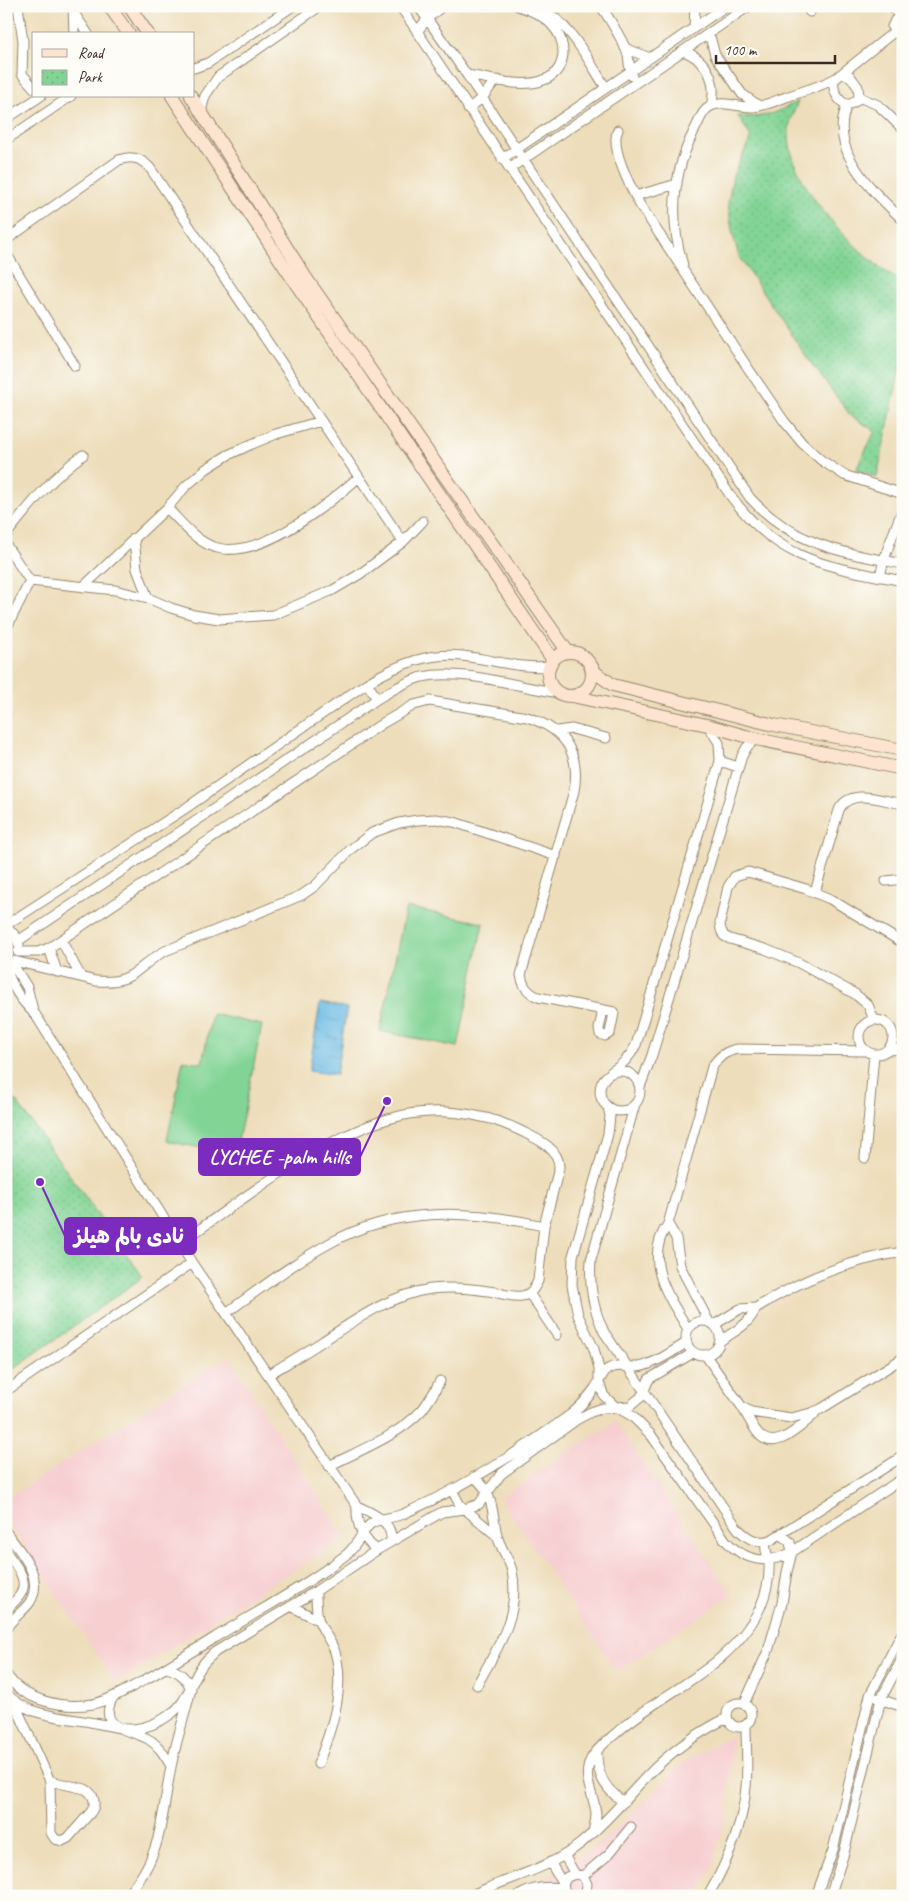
<svg xmlns="http://www.w3.org/2000/svg" width="909" height="1902" font-family="Caveat,'Playpen Sans Arabic',sans-serif">
  <style>
    .built { fill: #f7cfd1 }
    .park { fill: url(#park-dots); stroke: #5e7f5a }
    .garden { fill: #82d495; stroke: #5e7f5a }
    .water { fill: url(#water-ripples); stroke: #527281 }
    .lines { fill: none; stroke-linecap: round; stroke-linejoin: round }
    .street-casing { stroke: #94846c; stroke-width: 11 }
    .secondary-casing { stroke: #94846c; stroke-width: 14 }
    .street { stroke: #fff; stroke-width: 9 }
    .secondary { stroke: #fde4d1; stroke-width: 12 }
    .leader { fill: none; stroke: #7b2cbf; stroke-width: 2 }
    .callout-dot { fill: #7b2cbf; stroke: #fdfcf7; stroke-width: 2 }
    .callout { fill: #7b2cbf; stroke: #7b2cbf; stroke-width: 2 }
    .callout-label { font-size: 21px; text-anchor: middle; font-weight: bold; fill: #fff }
  </style>
  <defs>
    <pattern id="park-dots" width="8" height="8" patternUnits="userSpaceOnUse" patternTransform="scale(1.25)"><rect width="8" height="8" fill="#82d495"/><path d="M2 2h.1M6 6h.1" fill="none" stroke="#71b680" stroke-width="1.8" stroke-linecap="round"/></pattern>
    <pattern id="water-ripples" width="26" height="14" patternUnits="userSpaceOnUse" patternTransform="scale(1.25)"><rect width="26" height="14" fill="#69bae4"/><path d="M2 4q2-2 4 0t4 0M15 11q2-2 4 0t4 0" fill="none" stroke="#5897b8"/></pattern>
  </defs>
  <rect width="100%" height="100%" fill="#fdfcf7"/>
  <filter id="ink" filterUnits="userSpaceOnUse"><feTurbulence type="fractalNoise" baseFrequency=".02" numOctaves="2"/><feDisplacementMap in="SourceGraphic" scale="10" xChannelSelector="R" yChannelSelector="G"/><feConvolveMatrix kernelMatrix="1 2 1 2 8 2 1 2 1" color-interpolation-filters="sRGB"/></filter>
  <filter id="wash" filterUnits="userSpaceOnUse"><feTurbulence type="fractalNoise" baseFrequency=".0096" numOctaves="4" result="noise"/><feDisplacementMap in="SourceGraphic" scale="20" xChannelSelector="R" yChannelSelector="G"/><feGaussianBlur stdDeviation="1.12" result="paint"/><feColorMatrix in="noise" values="0 0 0 0 0 0 0 0 0 0 0 0 0 0 0 0 0 1.4 0 .05"/><feComposite in="paint" operator="in"/></filter>
  <g filter="url(#wash)">
    <rect width="100%" height="100%" fill="#edddba"/>
    <path class="built" d="M228,1356L345,1538L116,1682L6,1520V1499Z
      M615,1421L732,1595L617,1672L500,1498Z
      M733,1735L725,1818L712,1869L696,1896H507L554,1874L592,1849L622,1823L684,1762Z"/>
    <path class="park" d="M798,101C795,110 789,121 789,130C786,185 859,257 903,283V354L877,477L856,470L875,431L851,416L808,359L739,257L732,231L728,203L733,176L751,137L738,116C766,119 774,113 798,101Z
      M6,1087L143,1277L6,1374Z"/>
    <path class="garden" d="M406,907L483,923L458,1047L380,1031Z
      M212,1014L262,1025L235,1155L167,1141L183,1060L202,1063Z"/>
    <path class="water" d="M320,1003L347,1008L336,1075L309,1071Z"/>
  </g>
  <g filter="url(#ink)">
    <g class="lines">
      <g class="street-casing">
        <path id="street" d="M18,6L23,41L22,74L34,88
          M73,6L74,34
          M400,6L730,495C779,562 826,566 903,581
          M418,6L467,75L750,498C795,546 841,552 903,564
          M539,6C571,25 587,58 606,88
          M601,6C610,20 621,37 627,52C630,60 628,69 632,76
          M806,6L810,12
          M893,6L899,17
          M74,13L88,34
          M903,18L895,20L892,27L896,33L903,34
          M694,27L695,6
          M417,32L427,19L442,6
          M709,33L715,55L742,94L759,106
          M625,48L650,58
          M683,51C707,59 718,82 711,106
          M194,68L208,63L293,6
          M841,74L850,76L858,87L859,97C847,115 831,95 834,80Z
          M841,74L894,32
          M467,75C488,78 520,88 541,81C567,73 569,44 552,25C543,15 531,10 518,6
          M859,97L878,105L903,129
          M847,105C827,151 873,191 903,220
          M468,109L482,98L491,86L498,80
          M201,111L205,96L218,77L320,6
          M6,119L41,96
          M618,130C609,147 631,188 640,205L750,371L784,421L802,443L821,460L844,475L903,494
          M6,140L71,96
          M502,159L726,6
          M509,169L749,6
          M635,196L677,184
          M6,240L119,160C132,155 141,158 150,168L403,542
          M6,253L75,366
          M683,265C669,219 673,173 694,131C699,122 702,110 711,106C724,100 739,108 753,107C765,106 775,101 786,97C803,91 820,87 836,78
          M167,508C180,521 193,538 211,546C256,564 326,506 359,477
          M6,535C30,505 52,477 83,455
          M134,538L137,569L148,598
          M6,545L30,581L115,590L148,598L171,608L194,615L219,619L273,615L333,590L360,574L403,542L423,521
          M880,577C884,553 895,531 903,508
          M83,587L167,508L186,486L206,469L228,455L252,444L276,434L321,421
          M6,629L30,581
          M367,683L377,699
          M557,731L572,729L606,738
          M720,761L738,767
          M886,881L903,879
          M815,892L839,810C850,787 883,801 903,804
          M6,925L186,808L367,683C399,664 431,650 470,657C497,661 522,669 550,666
          M6,928L15,935L19,945
          M61,940L81,977
          M18,941L377,699C391,691 406,681 422,677C462,668 517,687 559,693
          M49,948L57,972
          M18,952H38L49,948L383,723L414,705L430,701L527,717C564,729 581,752 574,791L521,975C523,986 527,992 538,997L614,1012V1013L610,1033L605,1036L600,1034L599,1029L603,1010
          M14,961L96,981C136,984 135,967 165,951L302,895L315,886L351,849L372,833L399,823L418,820L436,819L454,822L556,856
          M12,963L27,987L34,1014
          M6,967C12,987 20,1000 35,1014L192,1263L357,1506C372,1513 393,1521 391,1541
          M859 1037a17 17 0 1 1 34 0a17 17 0 1 1-34 0Z
          M874,1020L868,1005L855,994L799,963L765,949L730,939L724,936L721,930L720,923L728,887L735,876L748,872L806,889L830,899L903,943
          M887,1050L903,1049
          M600 1091a20 20 0 1 1 40 0a20 20 0 1 1-40 0Z
          M611,1072C623,1065 630,1057 636,1045L720,761L719,743L708,725
          M640,1087L652,1055L742,756L747,747L756,739
          M635,1104L591,1260C589,1287 593,1308 604,1332L738,1529C748,1539 757,1544 771,1540L903,1456
          M608,1107L610,1116L608,1134L573,1256L572,1285L578,1315L594,1349L599,1369V1383L604,1396L616,1407L632,1416L651,1435L726,1541C744,1560 767,1566 792,1552L903,1478
          M865,1158L874,1054
          M668,1224L676,1238L680,1266L709,1322
          M180,1243C244,1199 313,1142 388,1119C431,1106 481,1111 521,1131C537,1139 560,1148 559,1168L544,1226L538,1281C534,1289 530,1295 522,1296C511,1298 498,1292 488,1291C469,1288 450,1287 431,1289C390,1295 357,1319 323,1341C305,1353 286,1364 268,1375
          M529,1293L557,1335
          M226,1313C260,1289 293,1263 330,1243C397,1206 471,1210 544,1226
          M686 1338a17 17 0 1 1 34 0a17 17 0 1 1-34 0Z
          M714,1325L740,1309L756,1308
          M688,1329C669,1298 642,1260 668,1224L712,1067C719,1056 726,1051 738,1049L866,1051
          M720,1341C735,1331 749,1325 756,1308C802,1279 849,1260 903,1252
          M706,1356L742,1407L751,1412L791,1418L811,1413L821,1409L903,1358
          M6,1391L192,1263
          M742,1407C747,1415 751,1424 757,1432C774,1455 800,1426 814,1415
          M329,1466C360,1450 398,1436 422,1410C429,1401 435,1391 440,1381
          M474,1477C494,1492 492,1514 497,1535C500,1548 509,1558 512,1571C521,1614 497,1649 477,1685
          M452,1490L460,1505L497,1536
          M357,1506C356,1524 362,1539 377,1550
          M6,1532C20,1552 45,1576 30,1602C23,1612 12,1618 6,1629
          M6,1552C15,1564 30,1580 20,1595C16,1601 10,1605 6,1611
          M316,1591C316,1600 316,1609 318,1618C321,1630 331,1640 335,1652C346,1688 331,1731 318,1764
          M291,1606L318,1620
          M6,1674C23,1701 63,1709 93,1704C111,1700 126,1690 141,1682C166,1668 190,1653 214,1638C258,1611 306,1586 347,1554C358,1545 364,1527 372,1523C381,1518 393,1518 403,1514C462,1488 518,1453 570,1415C579,1408 588,1398 595,1388C600,1382 601,1373 608,1369C619,1362 631,1370 643,1366C658,1362 673,1351 686,1343
          M6,1693C27,1717 66,1717 95,1723C108,1725 120,1730 133,1729C147,1728 160,1722 171,1714C189,1701 191,1679 204,1663C207,1659 211,1656 215,1652L316,1591L377,1550L442,1512L465,1509L479,1504L501,1474L576,1420L591,1412L603,1408L630,1406L641,1397L649,1379L693,1353
          M113,1697C96,1730 130,1729 148,1739C159,1745 165,1756 171,1766
          M877,1698L903,1707
          M14,1702L50,1781
          M727 1715a12 12 0 1 1 24 0a12 12 0 1 1-24 0Z
          M744,1704L768,1651L782,1603L787,1572L792,1552L790,1542L782,1535
          M597,1751C596,1774 605,1790 624,1802
          M50,1781L85,1789C94,1794 97,1803 91,1812L68,1838L62,1841L55,1839L51,1833Z
          M593,1833C594,1827 596,1821 596,1814C595,1795 581,1779 591,1759C596,1749 607,1741 615,1734C662,1691 731,1669 760,1608C766,1594 770,1579 769,1563C768,1555 764,1550 766,1541
          M564,1855L575,1874
          M550,1862L563,1884
          M583,1876L609,1854L631,1827
          M126,1896C163,1857 161,1817 171,1767C176,1741 185,1715 191,1689C185,1676 179,1671 166,1668
          M470,1896C506,1878 548,1870 580,1844C605,1824 625,1799 647,1776C670,1752 697,1733 727,1718
          M518,1896C533,1887 547,1886 563,1888
          M569,1896L565,1892L563,1884L567,1877L575,1874L583,1876L587,1884L586,1892L581,1896
          M708,1896C727,1863 743,1825 746,1787C748,1766 746,1745 746,1725
          M816,1896L833,1850L870,1695L903,1631
          M830,1896L844,1853L881,1699L903,1657"/>
      </g>
      <g class="secondary-casing">
        <path id="secondary" d="M109,6L129,34
          M129,6L148,34
          M172,96L296,284L553,660
          M191,96L306,278L568,652
          M548 674a22 22 0 1 1 44 0a22 22 0 1 1-44 0Z
          M590,664L596,673L613,685L774,725L903,750
          M572,696L707,725L756,739L903,769"/>
      </g>
      <use href="#street" class="street"/>
      <use href="#secondary" class="secondary"/>
    </g>
  </g>
  <path class="leader" d="M387 1101L360 1157M40 1182L65 1236"/>
  <g class="callout-dot">
    <circle cx="387" cy="1101" r="5"/>
    <circle cx="40" cy="1182" r="5"/>
  </g>
  <g class="callout">
    <rect x="199" y="1139" width="161" height="36" rx="5"/>
    <rect x="65" y="1218" width="131" height="36" rx="5"/>
  </g>
  <g class="callout-label">
    <text x="280" y="1164">LYCHEE -palm hills</text>
    <text x="130" y="1243">نادى بالم هيلز</text>
  </g>
  <rect width="909" height="1902" fill="none" stroke="#fdfcf7" stroke-width="25"/>
  <rect x="32" y="32" width="162" height="65" fill="#fdfcf7" stroke="#afa8a0"/>
  <rect x="42" y="49" width="25" height="8" fill="#fde4d1" stroke="#afa8a0"/>
  <text x="78" y="58" font-size="15" fill="#3b2a1e">Road</text>
  <rect x="42" y="70" width="25" height="15" fill="url(#park-dots)" stroke="#afa8a0"/>
  <text x="78" y="82" font-size="15" fill="#3b2a1e">Park</text>
  <path d="M716 55v8h119v-8" fill="none" stroke="#3b2a1e" stroke-width="2.5"/>
  <text x="724" y="55" font-size="15" fill="#3b2a1e" stroke="#fdfcf7" stroke-width="4" paint-order="stroke">100 m</text>
</svg>
